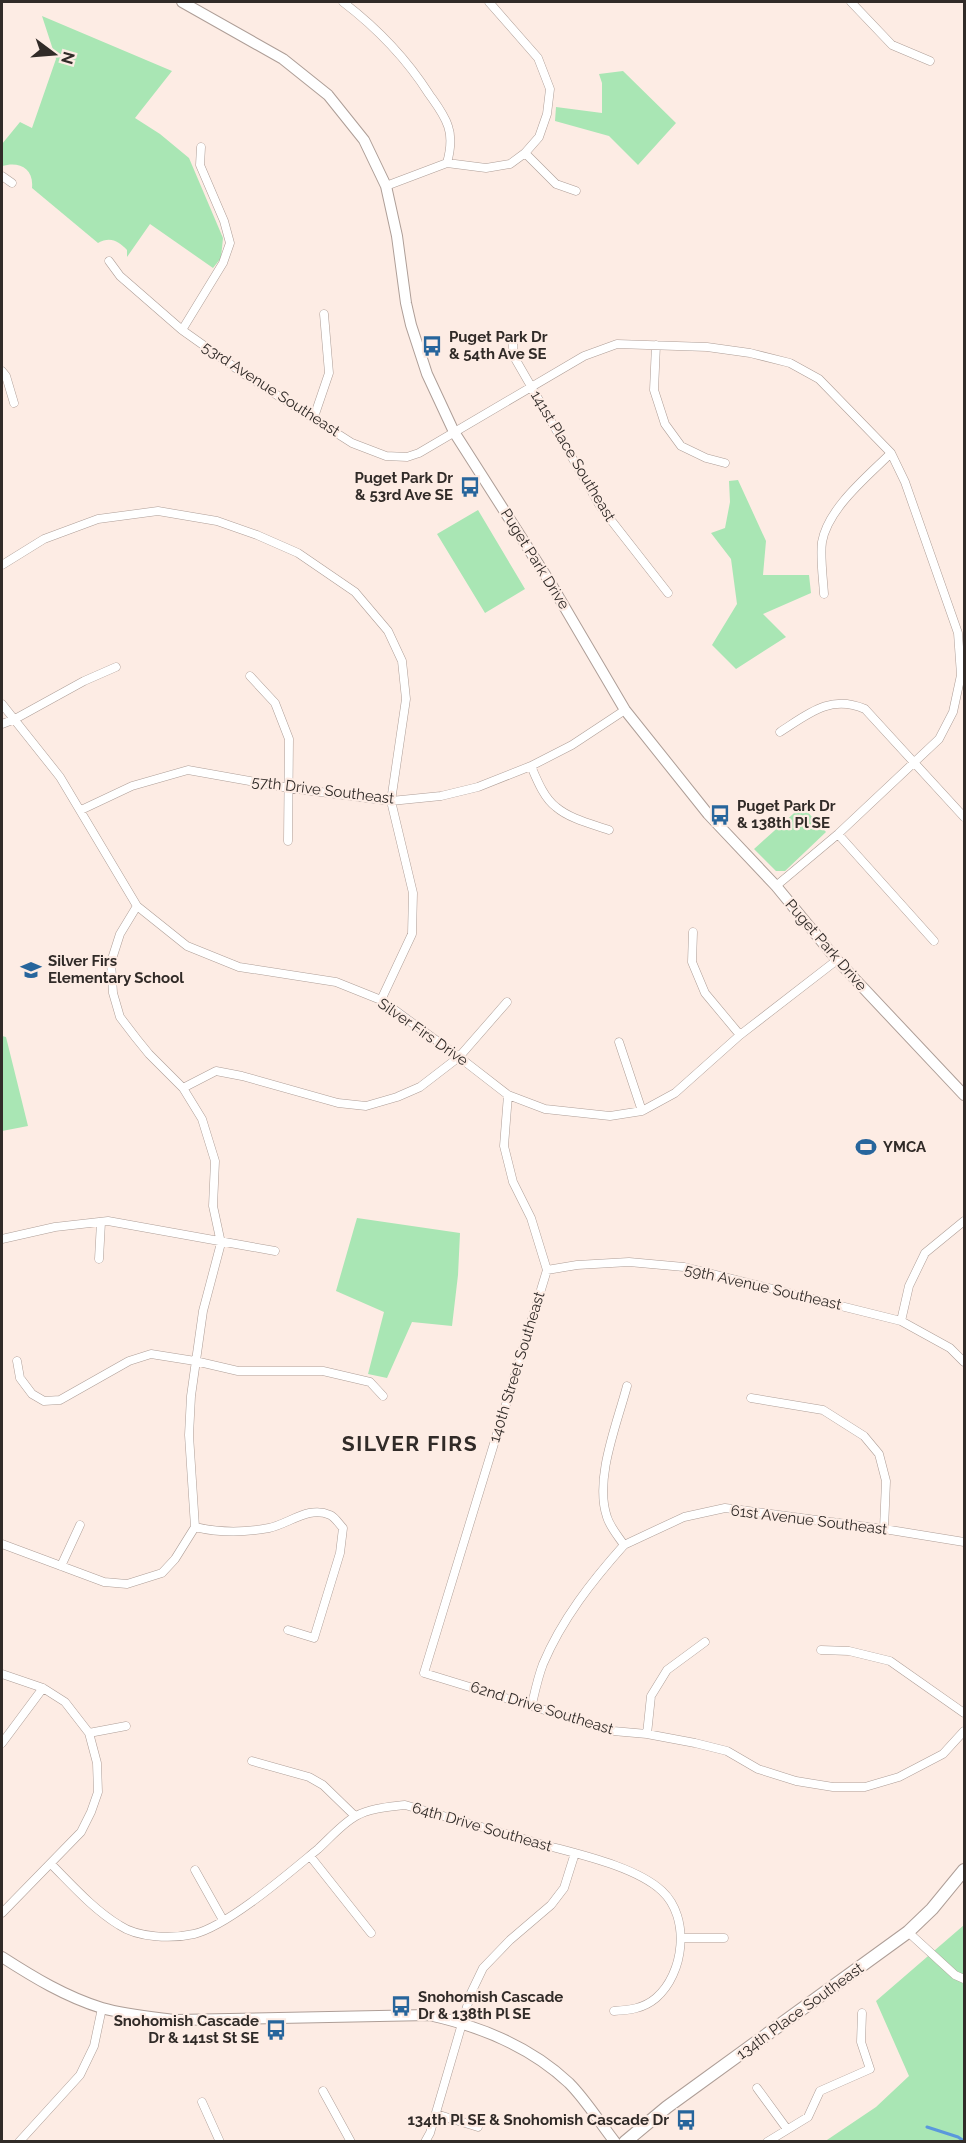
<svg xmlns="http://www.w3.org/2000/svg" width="966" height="2143" font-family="Raleway,sans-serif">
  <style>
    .green { fill: #a9e6b4 }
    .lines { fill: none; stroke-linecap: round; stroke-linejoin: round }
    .stream { stroke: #5a98dc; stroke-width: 3 }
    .street-casing { stroke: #ae9e97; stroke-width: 9 }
    .secondary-casing { stroke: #ae9e97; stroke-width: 12 }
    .primary-casing { stroke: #ae9e97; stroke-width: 14 }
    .street { stroke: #fff; stroke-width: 8 }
    .secondary { stroke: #fff; stroke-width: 10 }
    .primary { stroke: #fff; stroke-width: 12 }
    .labels { text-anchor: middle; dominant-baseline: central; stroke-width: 4.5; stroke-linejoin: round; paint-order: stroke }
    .poi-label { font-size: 15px; font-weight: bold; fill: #312b28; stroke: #fdece4; text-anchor: start }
    .street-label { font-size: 15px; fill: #312b28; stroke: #fdece4 }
    .district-label { font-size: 21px; font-weight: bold; letter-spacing: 1.5px; fill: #312b28; stroke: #fdece4 }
  </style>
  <rect width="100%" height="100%" fill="#fdece4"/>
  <path class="green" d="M42,16L172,71L135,118L160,134L189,158L223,238L221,258L213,268L150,224L127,257V250C119,241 110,236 98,243L32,188C34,168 19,161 2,166V144L20,122L32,128L56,59Z
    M623,71L676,123L638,165L609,136L555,121L556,107L602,113V83L599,74Z
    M738,480L766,541L763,575H809L811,593L763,614L786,637L736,669L712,645L737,604L731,559L711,533L725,528L730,502L729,481Z
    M478,510L525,589L485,613L437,534Z
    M802,806L826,832L785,871H776L754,849Z
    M2,1036L6,1037L28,1126L2,1131Z
    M357,1218L460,1233L458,1275L452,1326L412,1322L387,1378L368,1374L384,1312L336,1291Z
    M964,1925V2141L824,2142L876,2107L909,2076L876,2001Z"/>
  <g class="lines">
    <path class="stream" d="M927,2127L958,2137L964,2141"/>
    <g class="street-casing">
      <path id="street" d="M343,2C377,28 406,58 429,94C436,104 444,114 448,126C452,137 450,152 447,163
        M489,2L538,58L550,89L547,114L539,137L525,153L556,184L576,191
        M851,2L892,45L930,61
        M2,176L12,183
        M386,186L447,163L486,168L510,164L525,153
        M109,261L120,276L182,330L244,374L352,443L386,456L407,457L419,453L584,356L617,344L707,347L750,353L790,363L819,379L891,453L905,482L958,633L961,675L953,712L939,739L838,834L776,886
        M182,330L223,263L230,243L224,221L200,165L201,147
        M513,341V355L600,506L668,593
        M656,345L654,390L665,424L681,446L706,458L725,463
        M2,371L6,376L14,403
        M314,417L329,373L324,314
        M2,565L44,539L98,519L158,511L217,521L257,535L298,553L355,592L388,631L402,661L406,699L391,801L413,893L412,934L381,1000
        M824,594C823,578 820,556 822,542C828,508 868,476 891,453
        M250,676L275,703L289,739L288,841
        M2,704L60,777L137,906L187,946L239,967L336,982L381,1000L459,1057L508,1095L545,1109L610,1116L642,1111L675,1093L740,1035L837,960
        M2,724L15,719L84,681L116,667
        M780,732C808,714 830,694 865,709L964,817
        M531,766C537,780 544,798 556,807C570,819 592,824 609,830
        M81,810L132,786L188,770L289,788L391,801L441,796L478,787L531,766L572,745L625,710
        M838,834L934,941
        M137,906L120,934L111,962L113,993L120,1017L136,1038L149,1054L183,1088L202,1119L215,1161L213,1206L221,1243L203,1311L191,1396L189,1435L195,1527
        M693,932L692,962L705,993L740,1035
        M619,1042L642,1111
        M183,1088L216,1071L242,1076L338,1103L366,1106L397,1097L420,1087L459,1057L507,1002
        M508,1095L504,1146L513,1182L531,1218L547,1270L424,1673L613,1731L647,1734L695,1743L727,1751L758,1769L796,1781L833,1787H865L899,1777L943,1754L964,1731
        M2,1239L55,1227L108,1221L275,1251
        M99,1259L101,1222
        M547,1270L577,1265L629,1262L684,1267L901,1321L950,1348L964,1362
        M901,1321L909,1286L925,1253L964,1221
        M17,1361L20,1378L32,1394L44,1401L60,1400L129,1361L151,1354L195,1361L238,1371H323L370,1382L383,1396
        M751,1398L823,1410L864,1436L879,1454L886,1481L884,1529
        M195,1527C220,1533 243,1533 269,1528C289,1524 309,1505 330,1515C335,1517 339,1524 343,1528L340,1553L314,1638L288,1630
        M2,1544L104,1582L127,1584L162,1573L175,1559L195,1527
        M624,1545L684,1517L725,1508L884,1529L964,1542
        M61,1566L80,1525
        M821,1650L849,1651L890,1661L964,1713
        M2,1674L43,1688L65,1702L89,1733L97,1763L98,1792L91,1812L81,1832L2,1913
        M532,1704C535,1691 538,1677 543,1664C562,1619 592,1581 624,1545C618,1536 610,1527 607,1517C594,1479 617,1424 627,1386
        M89,1733L126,1726
        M647,1734L651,1696L667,1670L705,1642
        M2,1743L43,1688
        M252,1761L309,1777L323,1785L355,1816
        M310,1856L371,1933
        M51,1864C72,1885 93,1909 119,1925C138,1938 172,1939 194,1934C228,1926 290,1872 318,1849C330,1838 343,1823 356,1816C371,1808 389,1807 405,1805C450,1818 496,1831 541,1844C577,1854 635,1866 662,1891C691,1918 684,1974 656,1998C643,2009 629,2010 614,2011
        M195,1870L223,1920
        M908,1932L955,1975L964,1979
        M682,1938H724
        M757,2088L787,2129
        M323,2091L351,2142
        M202,2102L220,2142
        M436,2114L478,2127
        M19,2142L80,2075L94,2046L102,2008
        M425,2142L430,2133L471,1993L483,1968L510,1940L551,1905L564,1888L575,1853
        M767,2142L808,2117L820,2091L870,2069L861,2042L862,2013"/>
    </g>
    <g class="secondary-casing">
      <path id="secondary" d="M182,2L283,59L328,95L364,140L386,186L397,236L406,303L411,325L427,374L454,432L551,584L625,710L708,814L776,886L837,960L964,1095
        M2,1957C33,1977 66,1997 102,2008C126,2015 152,2017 176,2020L429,2015C479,2026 531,2047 569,2083C586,2100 600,2123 615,2142"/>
    </g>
    <g class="primary-casing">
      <path id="primary" d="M625,2142L667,2107L908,1932L932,1909L964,1870"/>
    </g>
    <use href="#street" class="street"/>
    <use href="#secondary" class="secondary"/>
    <use href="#primary" class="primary"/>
  </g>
  <defs>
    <g id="bus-bare" transform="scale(1.62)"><path d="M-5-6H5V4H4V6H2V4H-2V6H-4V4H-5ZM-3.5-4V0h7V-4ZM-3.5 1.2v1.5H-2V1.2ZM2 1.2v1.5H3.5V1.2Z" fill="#27659c" stroke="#fdece4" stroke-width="2.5" paint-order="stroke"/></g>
    <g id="school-bare" transform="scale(1.62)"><path d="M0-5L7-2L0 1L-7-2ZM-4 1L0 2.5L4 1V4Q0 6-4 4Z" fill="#27659c" stroke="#fdece4" stroke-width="2.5" paint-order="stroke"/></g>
    <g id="stadium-bare" transform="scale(1.62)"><path d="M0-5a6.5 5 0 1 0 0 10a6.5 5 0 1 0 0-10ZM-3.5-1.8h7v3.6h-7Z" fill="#27659c" stroke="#fdece4" stroke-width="2.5" paint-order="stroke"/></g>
  </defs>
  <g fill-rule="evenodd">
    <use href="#bus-bare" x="432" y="346"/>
    <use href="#bus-bare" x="470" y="487"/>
    <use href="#bus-bare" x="720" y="815"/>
    <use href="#school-bare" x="31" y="970"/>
    <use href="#stadium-bare" x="866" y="1147"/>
    <use href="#bus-bare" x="401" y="2006"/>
    <use href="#bus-bare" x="276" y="2030"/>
    <use href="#bus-bare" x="686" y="2120"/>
  </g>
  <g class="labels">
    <g class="poi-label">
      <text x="449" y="337">Puget Park Dr<tspan x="449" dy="17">&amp; 54th Ave SE</tspan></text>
      <text x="453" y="478" text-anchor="end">Puget Park Dr<tspan x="453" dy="17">&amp; 53rd Ave SE</tspan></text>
      <text x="737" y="806">Puget Park Dr<tspan x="737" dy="17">&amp; 138th Pl SE</tspan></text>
      <text x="48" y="961">Silver Firs<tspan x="48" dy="17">Elementary School</tspan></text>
      <text x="883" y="1147">YMCA</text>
      <text x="418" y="1997">Snohomish Cascade<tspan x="418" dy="17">Dr &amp; 138th Pl SE</tspan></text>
      <text x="259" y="2021" text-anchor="end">Snohomish Cascade<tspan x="259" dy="17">Dr &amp; 141st St SE</tspan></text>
      <text x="669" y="2120" text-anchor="end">134th Pl SE &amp; Snohomish Cascade Dr</text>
    </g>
    <g class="street-label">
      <text transform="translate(271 389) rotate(33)">53rd Avenue Southeast</text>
      <text transform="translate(573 456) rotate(59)">141st Place Southeast</text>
      <text transform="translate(535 559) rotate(58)">Puget Park Drive</text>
      <text transform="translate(323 790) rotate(7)">57th Drive Southeast</text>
      <text transform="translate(826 945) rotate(49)">Puget Park Drive</text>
      <text transform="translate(423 1032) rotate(35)">Silver Firs Drive</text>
      <text transform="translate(763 1287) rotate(13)">59th Avenue Southeast</text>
      <text transform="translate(517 1367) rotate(-73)">140th Street Southeast</text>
      <text transform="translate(809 1520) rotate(7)">61st Avenue Southeast</text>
      <text transform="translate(542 1708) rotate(17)">62nd Drive Southeast</text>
      <text transform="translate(482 1827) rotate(16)">64th Drive Southeast</text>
      <text transform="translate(800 2011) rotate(-36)">134th Place Southeast</text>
    </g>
    <g class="district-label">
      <text x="410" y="1443">SILVER FIRS</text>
    </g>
  </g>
  <rect width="966" height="2143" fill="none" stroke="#312b28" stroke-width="6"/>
  <g transform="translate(54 54) rotate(106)" stroke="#fdece4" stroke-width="4.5" paint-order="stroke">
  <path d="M0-4.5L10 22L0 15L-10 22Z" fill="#312b28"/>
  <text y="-9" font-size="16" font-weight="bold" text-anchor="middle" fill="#312b28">N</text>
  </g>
</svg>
